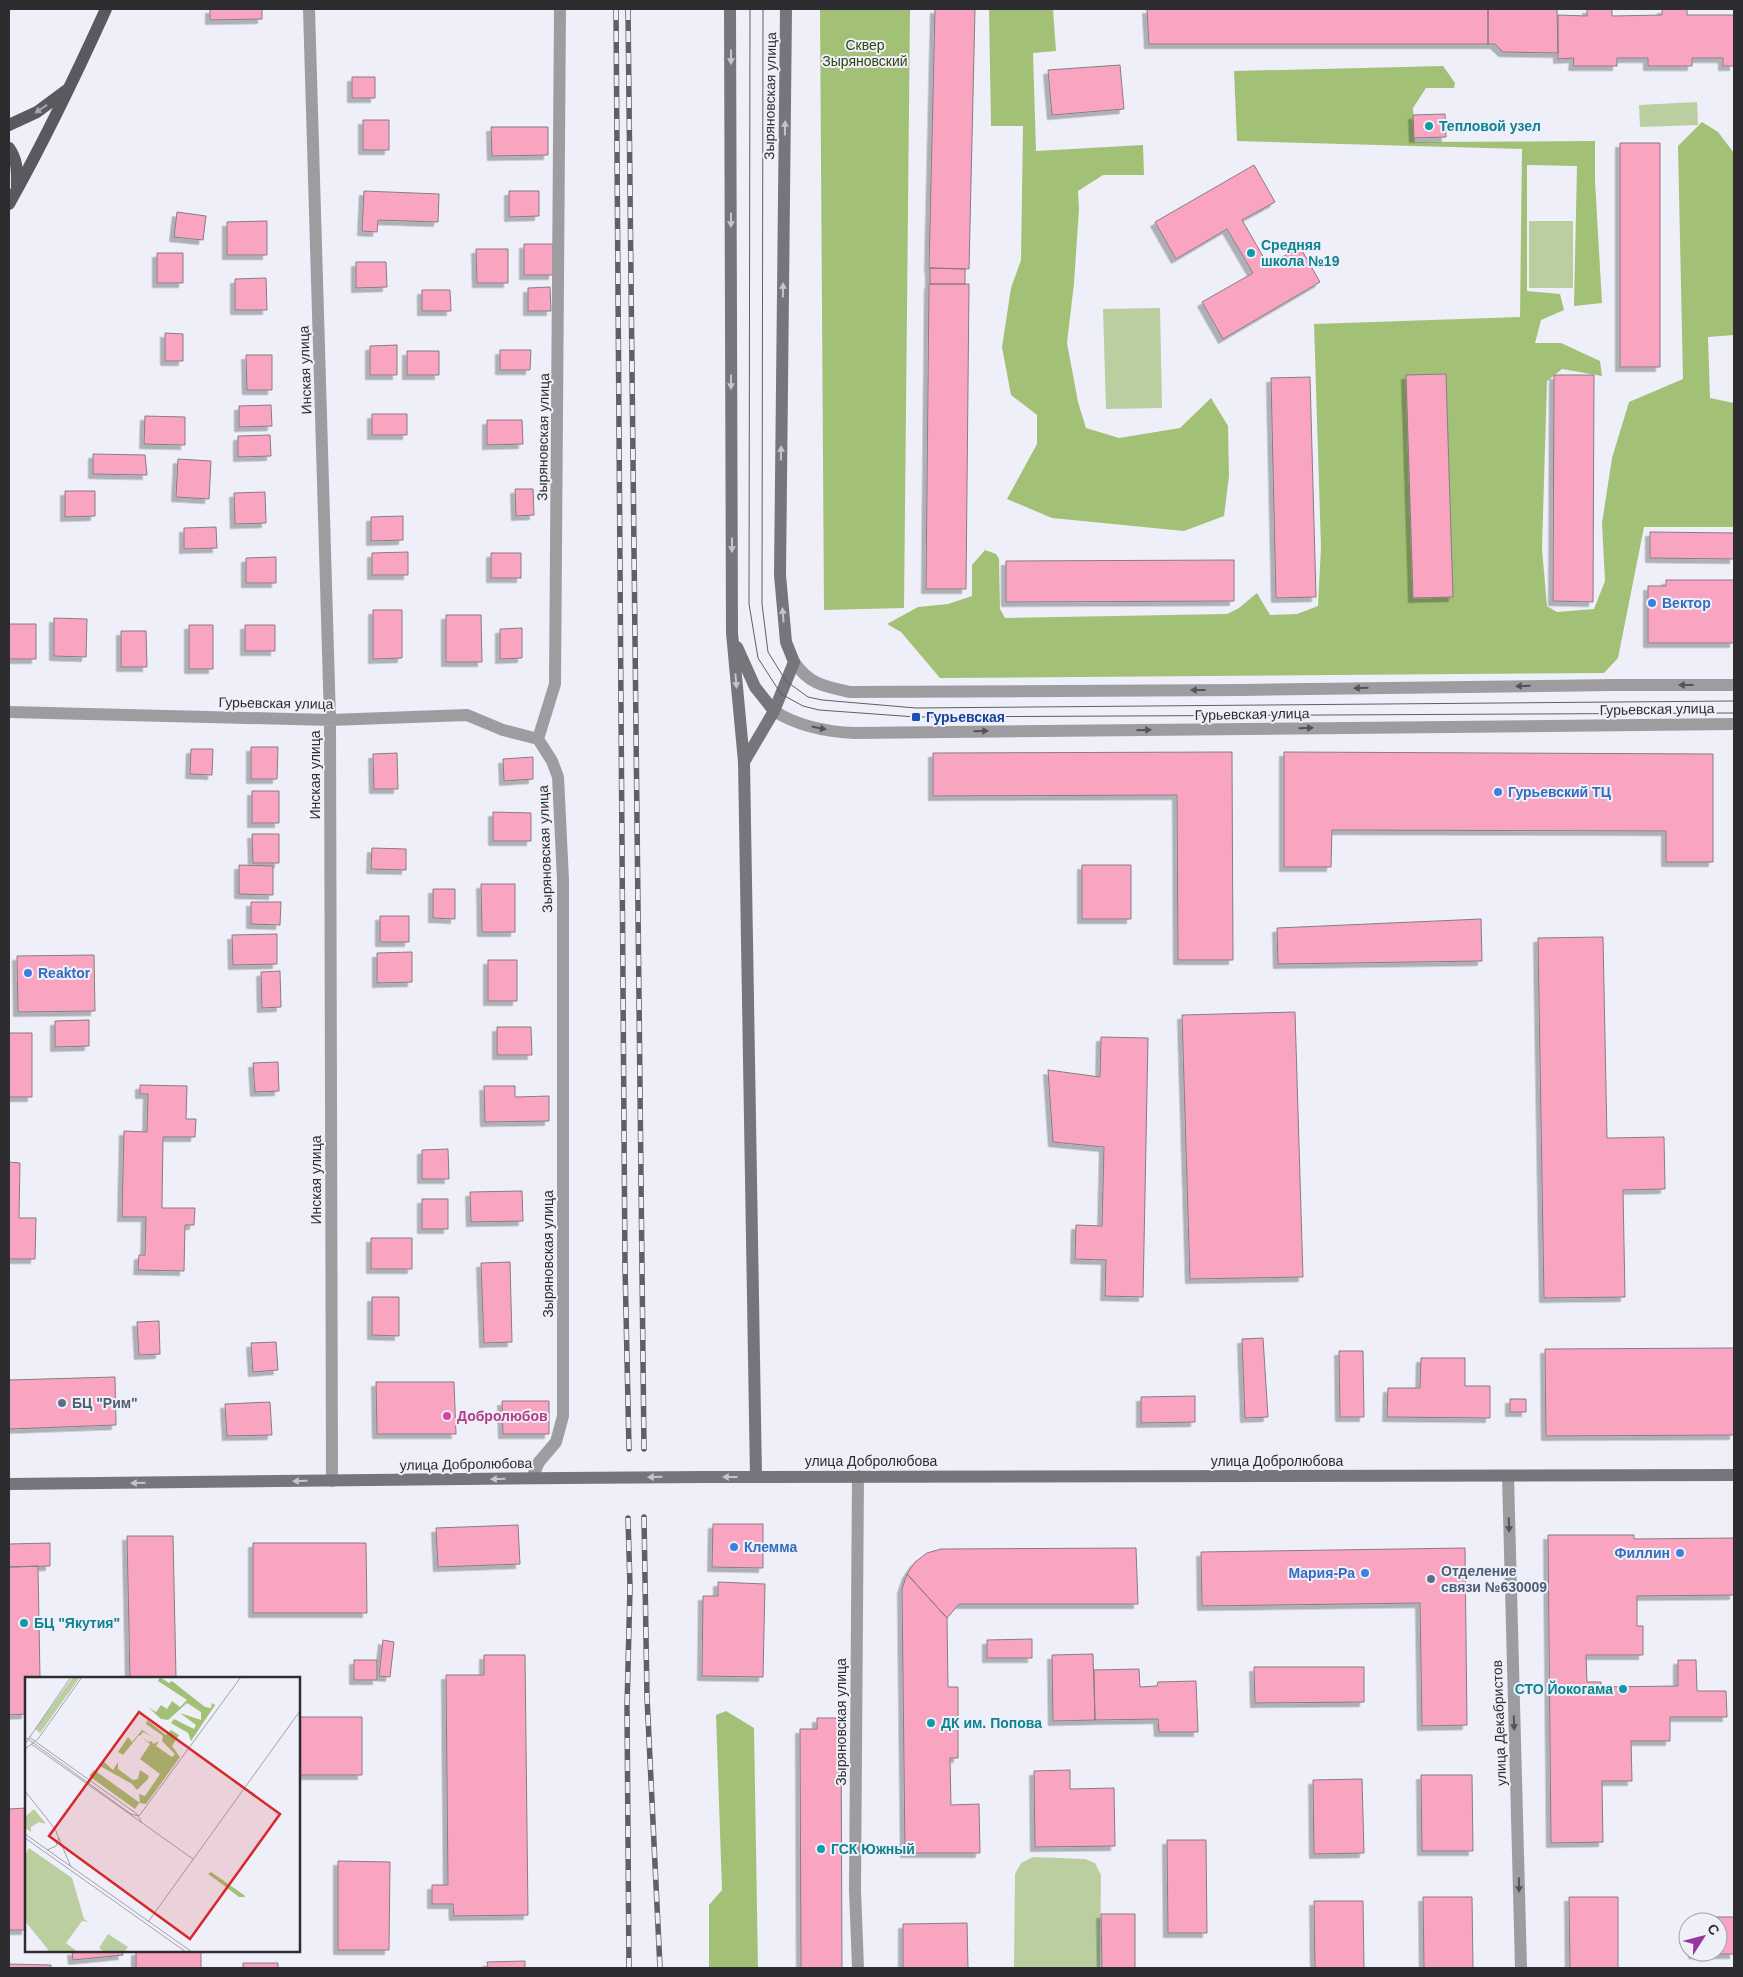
<svg xmlns="http://www.w3.org/2000/svg" width="1743" height="1977" viewBox="0 0 1743 1977" font-family="Arial,sans-serif">
  <defs>
    <filter id="shadow"><feDropShadow dx="-4.5" dy="4.5" stdDeviation="0" flood-color="#0004"/></filter>
  </defs>
  <rect width="100%" height="100%" fill="#efeff9"/>
  <path fill="#bacea0" d="M1697 102 1698 125 1640 127 1639 105Z
    M1529 221H1573V288H1529Z
    M1160 308 1162 408 1106 409 1103 309Z
    M1033 1857 1085 1859 1095 1863 1101 1875 1100 1968H1014L1015 1874 1021 1863Z"/>
  <path fill="#a2c176" d="M820 9H910L904 608 824 610Z
    M989 9H1053L1056 51 1033 53 1036 151 1143 145 1144 175H1103L1078 191 1079 209 1074 283 1067 343 1078 402 1086 428 1119 438 1180 428 1211 398 1228 426 1229 476 1224 516 1184 531 1052 518 1007 499 1037 444V415L1011 395 1002 347 1011 288 1021 260 1023 126H991Z
    M1443 66 1455 83 1454 88H1426L1413 108 1415 142 1595 141V181L1602 303 1574 306 1577 166 1527 165V291L1560 294 1564 310 1541 320 1535 343H1561L1600 361 1602 376 1562 369 1547 381 1542 549 1547 606 1557 612 1594 609 1605 581 1602 523 1612 458 1629 402 1683 379 1678 146 1702 122 1718 132 1734 153V335L1708 337 1710 398 1734 403V527H1644L1618 658 1604 673 940 678 901 632 887 624 918 607 948 604 972 596V565L985 550 996 554 999 559 1000 609 1005 618 1227 614 1239 608 1257 593 1270 615 1297 614 1318 606 1321 547 1314 324 1520 317 1522 149 1237 141 1234 71Z
    M726 1711 754 1728 758 1968H709V1905L722 1890 716 1715Z"/>
  <path fill="#f9a5c2" stroke="#877d80" filter="url(#shadow)" d="M210 9H262V19L210 20Z
    M935 9H975L969 269 929 268Z
    M1147 9H1488V44H1149Z
    M1488 9H1557L1558 53 1503 52 1495 44H1488Z
    M1587 9H1612V16L1662 15V9H1687V15H1734V66H1723V58H1692V66H1648V58H1617V66H1573L1574 58 1558 59V15L1587 16Z
    M1120 65 1124 109 1052 115 1048 70Z
    M352 77H375V98H352Z
    M1445 114 1446 137 1414 138 1413 115Z
    M363 120H389V150H363Z
    M491 127H548V155L492 156Z
    M1620 143H1660V367H1620Z
    M1254 165 1275 202 1242 220 1268 265 1300 247 1320 282 1223 339 1202 302 1253 273 1227 229 1176 259 1155 222Z
    M364 191 439 194 438 222 378 220 377 232 362 231Z
    M509 191H539V216L509 217Z
    M177 212 206 216 203 240 174 237Z
    M267 221V255H227V222Z
    M524 244H553V275H524Z
    M476 249H508V283H477Z
    M157 253H183V283H157Z
    M356 262H386L387 287 356 288Z
    M930 268 965 269V284H930Z
    M266 278 267 310H235V279Z
    M929 284H969L966 589H926Z
    M550 287 551 311H528V288Z
    M422 290H450L451 311H422Z
    M165 333 183 334V361H165Z
    M397 345V375H370V346Z
    M500 350H531L530 370H500Z
    M407 351H439V375H407Z
    M246 355H272V390H247Z
    M1446 374 1453 597 1413 598 1406 375Z
    M1554 375H1594L1593 602 1553 601Z
    M1310 377 1316 597 1276 598 1271 378Z
    M271 405 272 426 239 427V406Z
    M372 414H407V435H372Z
    M145 416 185 417V445L144 444Z
    M487 420H522L523 444 487 445Z
    M270 435 271 456 238 457V436Z
    M93 454 145 455 147 475 93 474Z
    M178 459 211 461 209 499 176 497Z
    M515 489H533L534 515 516 516Z
    M65 491H95V516L65 517Z
    M265 492 266 523 235 524 234 493Z
    M403 516V540L371 541V517Z
    M216 527 217 548 184 549V528Z
    M1650 532 1734 533V559L1650 558Z
    M408 552V575H372V553Z
    M491 553H521V578H491Z
    M276 557V583H246V558Z
    M1234 560V601L1006 602V561Z
    M1666 580H1734V643H1648V586H1666Z
    M373 610H402V658L373 659Z
    M446 615H481L482 662H446Z
    M54 618 87 619 86 657 54 656Z
    M9 624H36V659H9Z
    M189 625H213V669H189Z
    M245 625H275V651H245Z
    M522 628V658L500 659V629Z
    M121 631H146L147 667H121Z
    M251 747H278L277 779H251Z
    M191 749H213L212 775 190 774Z
    M1232 752 1233 960H1178L1177 795 933 796V753Z
    M1284 752 1713 754V862H1666V831L1332 830 1331 867H1284Z
    M397 753 398 789H374L373 754Z
    M533 757V779L504 781 503 759Z
    M252 791H279V823H252Z
    M493 812 531 813V841H493Z
    M252 834H279V863H253Z
    M372 848 406 849V870L371 869Z
    M239 865 273 866V895L239 894Z
    M1082 865H1131V919H1082Z
    M481 884H515V932H482Z
    M433 889H455V919L433 918Z
    M251 902H281L280 925 251 924Z
    M380 916H409V942H380Z
    M1481 919 1482 961 1278 964 1277 928Z
    M277 934V964L233 965 232 935Z
    M1603 937 1607 1138 1664 1137 1665 1189 1623 1190 1625 1297 1544 1298 1538 938Z
    M412 952V982L377 983V953Z
    M94 955 95 1011 18 1012 17 956Z
    M488 960H517V1001H488Z
    M280 971 281 1007 262 1008 261 972Z
    M1295 1012 1303 1277 1190 1279 1182 1015Z
    M89 1020V1046L55 1047V1021Z
    M497 1027H531L532 1055H497Z
    M9 1033H32V1097H9Z
    M1101 1037 1148 1038 1143 1297 1105 1296 1106 1260 1075 1259 1076 1225 1102 1226 1104 1147 1053 1142 1048 1070 1100 1077Z
    M278 1062 279 1091 255 1092 253 1063Z
    M140 1085 187 1086 186 1119H196L195 1137H163L162 1208H195L194 1225H185L184 1271 138 1270 139 1255H145L146 1217H122L124 1131 147 1132 148 1094H140Z
    M484 1086H515V1097L549 1096V1121L485 1122Z
    M448 1149 449 1179H422V1150Z
    M9 1162 20 1163 19 1218H36L35 1259H9Z
    M522 1191 523 1221 471 1222 470 1192Z
    M422 1199H448V1229H422Z
    M371 1238H412V1269H371Z
    M510 1262 512 1342 484 1343 481 1263Z
    M372 1297H399V1336L372 1335Z
    M159 1321 160 1354 139 1355 137 1322Z
    M1263 1338 1268 1417 1245 1418 1242 1339Z
    M276 1342 278 1370 253 1372 251 1343Z
    M1734 1348V1435L1546 1436 1545 1349Z
    M1339 1351H1363L1364 1417H1340Z
    M1421 1358H1465V1386H1490V1418L1387 1417 1388 1388H1420Z
    M115 1377 116 1425 9 1429V1380Z
    M376 1382H454L456 1434H377Z
    M1195 1396V1422L1141 1423V1397Z
    M1510 1399H1526V1412H1510Z
    M502 1401H549V1434H503Z
    M270 1402 272 1435 227 1436 225 1404Z
    M713 1524H763V1568L712 1567Z
    M518 1525 520 1564 438 1567 436 1528Z
    M1548 1535H1634V1539L1734 1538V1595L1637 1596V1626H1643V1655H1586L1587 1682H1601V1687L1678 1686V1660H1696L1697 1691H1726L1727 1717H1670V1741H1631L1632 1781H1602L1603 1842 1551 1843Z
    M127 1536H173L176 1678H130Z
    M50 1543V1566L9 1567V1544Z
    M253 1543H366L367 1613H253Z
    M1136 1548 1138 1604H959L947 1618 907 1574 915 1562 927 1553 941 1549Z
    M1465 1548 1467 1725 1422 1726 1420 1603 1202 1606 1201 1552Z
    M38 1566 40 1678H26V1714L9 1715V1567Z
    M907 1574 947 1618 948 1687H958V1758H950L951 1805 979 1804 980 1853H905L902 1589Z
    M718 1582 765 1584 763 1677 702 1676 703 1596H718Z
    M1032 1639V1658H987V1640Z
    M383 1640 394 1642 390 1677 379 1676Z
    M1093 1654 1095 1720 1053 1721 1052 1655Z
    M484 1655H525L528 1915 454 1916 453 1904H432V1885H448L446 1675H484Z
    M354 1660H377V1680H354Z
    M1254 1667H1364V1702L1255 1703Z
    M1139 1669 1140 1687 1157 1686 1158 1682 1196 1681 1198 1732H1159L1158 1719 1095 1720 1094 1670Z
    M299 1717H362V1775H299Z
    M817 1718H841L842 1968H801L800 1729H817Z
    M1070 1770V1789L1114 1788 1115 1846 1035 1847 1034 1771Z
    M1421 1775H1472L1473 1851H1422Z
    M1362 1779 1364 1853 1314 1854 1313 1780Z
    M26 1808V1930H9V1809Z
    M1167 1840H1206L1207 1933H1168Z
    M338 1861 390 1862 389 1950H338Z
    M1423 1897H1472L1473 1968H1424Z
    M1569 1897H1618V1968H1570Z
    M1314 1901H1363L1364 1968H1315Z
    M1101 1914H1135V1968H1102Z
    M1692 1917H1734V1954H1693V1952H1718V1922H1692Z
    M967 1923 968 1968H903V1924Z
    M72 1951H122L123 1955 73 1960Z
    M136 1951H201V1968H127H136Z
    M525 1961V1968H488L487 1962Z
    M243 1963H278V1968H243Z
    M9 1964 51 1965V1968H9Z"/>
  <g fill="none" stroke-linecap="round" stroke-linejoin="round">
    <path stroke="#9d9da1" stroke-width="12" d="M309 9 330 720 332 1481
      M9 712 330 720 467 715 503 730 538 739
      M1508 1476 1521 1968
      M532 1478 539 1462 556 1442 563 1416V880L558 777 552 761 538 739 555 684 560 9
      M858 1968 855 1890 858 1476"/>
    <path stroke="#9d9da1" stroke-width="12" d="M794 662C810 685 824 686 850 692L1241 690 1613 685H1734
      M774 711C798 726 827 732 855 733L1734 724"/>
    <path stroke="#75757b" stroke-width="12" d="M730 9 732 633 744 762 756 1477
      M737 647 755 687 774 711
      M744 762 774 711 794 662 786 642 780 575 786 9
      M704 1477 1734 1475
      M9 1484 564 1478"/>
    <path stroke="#5a5960" stroke-width="12" d="M9 125 37 112 68 89
      M9 148C18 161 17 172 17 187
      M9 204C45 140 76 75 106 9"/>
    <path stroke="#5f5f65" stroke-width="1" d="M750 9 749 604 758 658 781 694 803 706 819 710 916 717 1734 713
      M763 9 762 604 768 652 786 681 808 697 822 700 916 708 1734 701"/>
    <g stroke="#5f5f65" stroke-width="5.5">
      <path id="rail" d="M616 9 625 1266 629 1449
        M628 9 644 1449
        M644 1517 647 1697 660 1968
        M628 1518 630 1587 627 1707 629 1968"/>
    </g>
    <use href="#rail" stroke="#efeff9" stroke-width="4" stroke-dasharray="11" stroke-linecap="butt"/>
    <path stroke="#75757b" stroke-width="12" d="M564 1478 704 1477"/>
  </g>
  <defs><path id="oneway-solid" d="M-6-.8H1V-3.2L6.5 0L1 3.2V.8H-6Z" transform="scale(1.25)"/></defs>
  <g fill="#c4c4cd">
    <use href="#oneway-solid" transform="translate(731 57) rotate(90)"/>
    <use href="#oneway-solid" transform="translate(785 128) rotate(-89)"/>
    <use href="#oneway-solid" transform="translate(731 220) rotate(90)"/>
    <use href="#oneway-solid" transform="translate(783 290) rotate(-89)"/>
    <use href="#oneway-solid" transform="translate(731 382) rotate(90)"/>
    <use href="#oneway-solid" transform="translate(781 453) rotate(-89)"/>
    <use href="#oneway-solid" transform="translate(732 545) rotate(90)"/>
    <use href="#oneway-solid" transform="translate(783 615) rotate(-95)"/>
    <use href="#oneway-solid" transform="translate(736 681) rotate(85)"/>
    <use href="#oneway-solid" transform="translate(655 1477) rotate(179)"/>
    <use href="#oneway-solid" transform="translate(730 1477) rotate(-180)"/>
    <use href="#oneway-solid" transform="translate(498 1479) rotate(179)"/>
    <use href="#oneway-solid" transform="translate(300 1481) rotate(179)"/>
    <use href="#oneway-solid" transform="translate(138 1483) rotate(179)"/>
  </g>
  <use fill="#a4a4ac" href="#oneway-solid" transform="translate(41 109) rotate(146)"/>
  <g fill="#545458">
    <use href="#oneway-solid" transform="translate(1686 685) rotate(-180)"/>
    <use href="#oneway-solid" transform="translate(1523 686) rotate(179)"/>
    <use href="#oneway-solid" transform="translate(1361 688) rotate(179)"/>
    <use href="#oneway-solid" transform="translate(1198 690) rotate(180)"/>
    <use href="#oneway-solid" transform="translate(819 728) rotate(11)"/>
    <use href="#oneway-solid" transform="translate(1306 728) rotate(-1)"/>
    <use href="#oneway-solid" transform="translate(1144 730) rotate(-1)"/>
    <use href="#oneway-solid" transform="translate(981 731) rotate(-1)"/>
    <use href="#oneway-solid" transform="translate(1509 1525) rotate(88)"/>
    <use href="#oneway-solid" transform="translate(1514 1723) rotate(88)"/>
    <use href="#oneway-solid" transform="translate(1519 1885) rotate(89)"/>
  </g>
  <g fill="#0f9aa8" stroke="#efeff9" stroke-width="2">
    <circle cx="1429" cy="126" r="5"/>
    <circle cx="1251" cy="253" r="5"/>
    <circle cx="24" cy="1623" r="5"/>
    <circle cx="1623" cy="1689" r="5"/>
    <circle cx="931" cy="1723" r="5"/>
    <circle cx="821" cy="1849" r="5"/>
  </g>
  <g fill="#3f7fe0" stroke="#efeff9" stroke-width="2">
    <circle cx="1652" cy="603" r="5"/>
    <circle cx="1498" cy="792" r="5"/>
    <circle cx="28" cy="973" r="5"/>
    <circle cx="734" cy="1547" r="5"/>
    <circle cx="1680" cy="1553" r="5"/>
    <circle cx="1365" cy="1573" r="5"/>
  </g>
  <rect fill="#1a4fb4" stroke="#efeff9" stroke-width="2" x="911" y="712" width="10" height="10" rx="2.5"/>
  <g fill="#5c6f8a" stroke="#efeff9" stroke-width="2">
    <circle cx="62" cy="1403" r="5"/>
    <circle cx="1431" cy="1579" r="5"/>
  </g>
  <circle fill="#d1479c" stroke="#efeff9" stroke-width="2" cx="447" cy="1416" r="5"/>
  <g text-anchor="middle" dominant-baseline="central" stroke-width="4" stroke-linejoin="round" paint-order="stroke">
    <g font-size="14" fill="#31440d" stroke="#efeff9">
      <text x="865" y="45">Cквер<tspan x="865" dy="16">Зыряновский</tspan></text>
    </g>
    <g font-size="14" fill="#2d2d31" stroke="#efeff9">
      <text transform="translate(770 96) rotate(-89)">Зыряновская улица</text>
      <text transform="translate(305 370) rotate(-92)">Инская улица</text>
      <text transform="translate(543 437) rotate(-89)">Зыряновская улица</text>
      <text transform="translate(276 703) rotate(1)">Гурьевская улица</text>
      <text transform="translate(1657 709) rotate(-1)">Гурьевская улица</text>
      <text transform="translate(1252 714) rotate(-1)">Гурьевская улица</text>
      <text transform="translate(315 775) rotate(-90)">Инская улица</text>
      <text transform="translate(545 849) rotate(-92)">Зыряновская улица</text>
      <text transform="translate(316 1180) rotate(-90)">Инская улица</text>
      <text transform="translate(548 1254) rotate(-90)">Зыряновская улица</text>
      <text x="871" y="1461">улица Добролюбова</text>
      <text x="1277" y="1461">улица Добролюбова</text>
      <text transform="translate(466 1464) rotate(-1)">улица Добролюбова</text>
      <text transform="translate(841 1722) rotate(-90)">Зыряновская улица</text>
      <text transform="translate(1499 1723) rotate(-92)">улица Декабристов</text>
    </g>
    <g font-size="14" font-weight="bold" fill="#0d838f" stroke="#efeff9" text-anchor="start">
      <text x="1439" y="126">Тепловой узел</text>
      <text x="1261" y="245">Средняя<tspan x="1261" dy="16">школа №19</tspan></text>
      <text x="34" y="1623">БЦ "Якутия"</text>
      <text x="1613" y="1689" text-anchor="end">СТО Йокогама</text>
      <text x="941" y="1723">ДК им. Попова</text>
      <text x="831" y="1849">ГСК Южный</text>
    </g>
    <g font-size="14" font-weight="bold" fill="#366cbe" stroke="#efeff9" text-anchor="start">
      <text x="1662" y="603">Вектор</text>
      <text x="1508" y="792">Гурьевский ТЦ</text>
      <text x="38" y="973">Reaktor</text>
      <text x="744" y="1547">Клемма</text>
      <text x="1670" y="1553" text-anchor="end">Филлин</text>
      <text x="1355" y="1573" text-anchor="end">Мария-Ра</text>
    </g>
    <g font-size="14" font-weight="bold" fill="#164399" stroke="#efeff9" text-anchor="start">
      <text x="926" y="717">Гурьевская</text>
    </g>
    <g font-size="14" font-weight="bold" fill="#4e5e75" stroke="#efeff9" text-anchor="start">
      <text x="72" y="1403">БЦ "Рим"</text>
      <text x="1441" y="1571">Отделение<tspan x="1441" dy="16">связи №630009</tspan></text>
    </g>
    <g font-size="14" font-weight="bold" fill="#b23c85" stroke="#efeff9" text-anchor="start">
      <text x="457" y="1416">Добролюбов</text>
    </g>
  </g>
  <g transform="translate(25 1677)">
    <rect width="275" height="275" fill="#efeff9"/>
    <path d="M48 0H55L15 56 10 52ZM9 132 21 147 14 145 6 150V155L0 151V140ZM4 171 47 201 59 242 63 245 57 244 41 266 53 275H25L0 244V178ZM83 257 103 270 99 275H80L74 271Z" fill="#bacea0"/>
    <path d="M135 0 144 6 147 4 180 30 186 31 187 26 190 28 166 64 163 56 146 46 149 42 169 52 171 48 155 36 176 43V35L162 26 143 43 136 42 123 30 131 35 136 28 142 32 147 24 155 30 162 23 133 4ZM122 43 141 58 146 53 154 58 147 69 155 80 121 127 114 126 110 132 64 99 69 93 115 126 114 117 120 119 135 97 115 82 125 67 114 58 98 78 93 75 103 60 107 65 117 53 129 61 118 55 115 59 124 65 127 64 128 67 134 64 131 69 147 80 150 77 137 64 138 59 121 47ZM78 84 88 93 93 85V92L108 103 113 102 115 93 124 99 123 102 112 113 107 107 75 89ZM186 195 219 218 220 220H214L197 207 183 197Z" fill="#a2c176"/>
    <path fill="none" stroke="#a1a1a9" stroke-width="1" d="M0 60 106 137 114 139 216 0M4 60 112 137 117 146M0 67 46 0M6 67 168 182M0 72 13 62 57 0M0 114 30 152 46 190M0 157 167 275M0 161 161 275M22 173 31 169 34 161M123 245 275 34"/>
    <path fill="#d62828" fill-opacity="0.15" stroke="#d62828" stroke-width="2.5" d="M114 35 255 137 165 262 24 159Z"/>
    <rect width="275" height="275" fill="none" stroke="#2d2d31" stroke-width="2.5"/>
  </g>
  <rect width="1743" height="1977" fill="none" stroke="#2d2d31" stroke-width="20"/>
  <g transform="translate(1703 1937) rotate(54)"><circle r="24" fill="#efeff9" stroke="#a1a1a9"/>
  <path d="M0-4L9 19L0 12L-9 19Z" fill="#9637a0"/>
  <text y="-8" font-size="14" font-weight="bold" text-anchor="middle" fill="#2d2d31">С</text>
  </g>
</svg>
